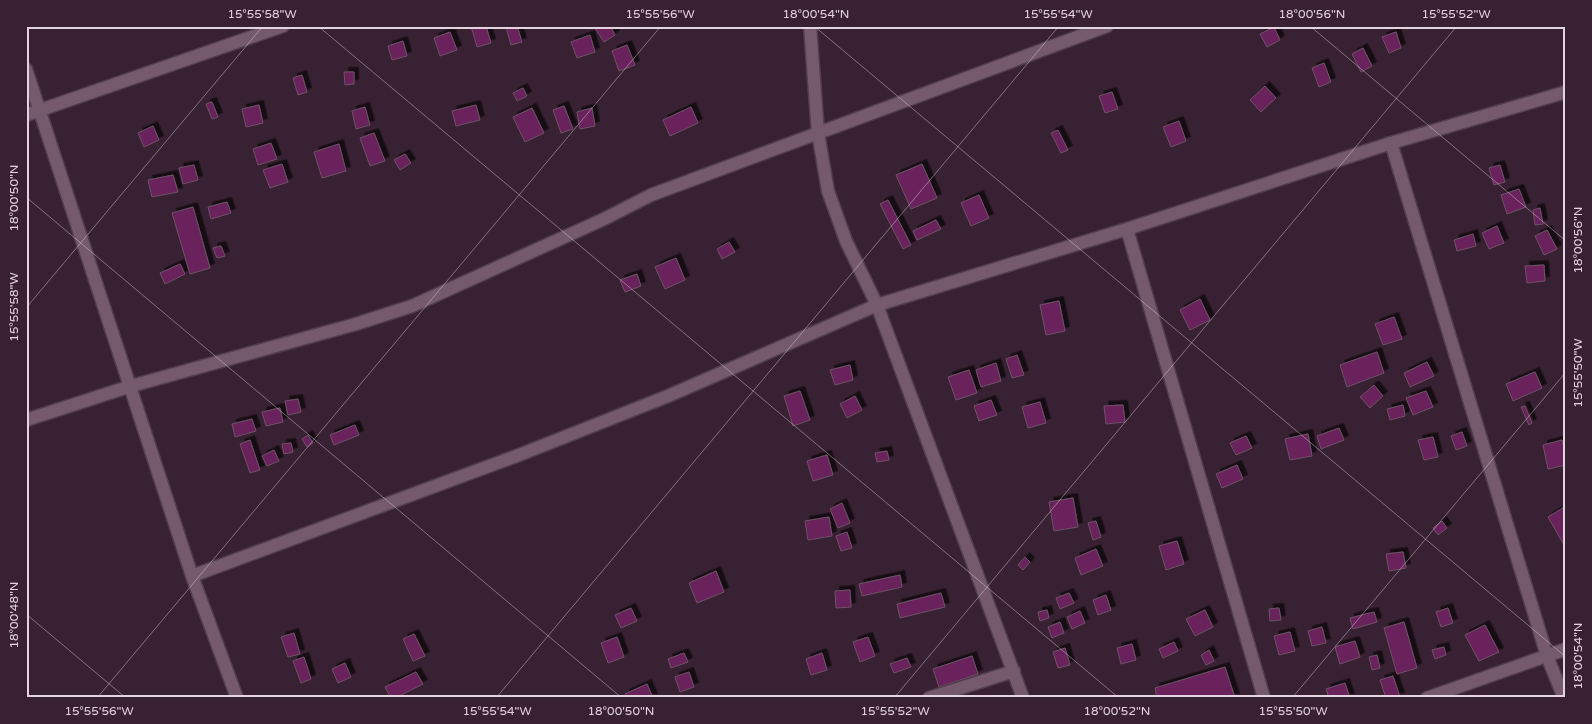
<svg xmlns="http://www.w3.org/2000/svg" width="1592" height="724" viewBox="0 0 1592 724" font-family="'Varela Round',sans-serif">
  <defs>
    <filter id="shadow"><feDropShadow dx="4.5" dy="-4.5" stdDeviation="0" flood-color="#0009"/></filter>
  </defs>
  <rect width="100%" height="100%" fill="#382132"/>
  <path fill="#6a205b" stroke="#6e5366" filter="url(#shadow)" d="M471 26H486L491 43 477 47Z
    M508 26H517L522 42 511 45 506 27Z
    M599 26H610L615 35 604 42 595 28Z
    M1274 27 1280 40 1267 47 1260 34Z
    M450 32 457 50 440 56 434 38Z
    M1396 32 1401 48 1389 53 1382 37Z
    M590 35 595 52 577 58 571 42Z
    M403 41 407 56 392 60 388 46Z
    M627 45 635 65 619 71 612 51Z
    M1363 48 1372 66 1361 72 1352 54Z
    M1324 63 1331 82 1319 87 1312 68Z
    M344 72H354V84L345 85Z
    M302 75 307 92 298 95 293 78Z
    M1265 86 1276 98 1261 112 1250 100Z
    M523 88 527 96 517 101 513 93Z
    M1112 92 1118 109 1105 113 1099 96Z
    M212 102 218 117 212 119 206 104Z
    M259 105 263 123 246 127 242 109Z
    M476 105 480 120 456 126 452 111Z
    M564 106 573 129 561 133 553 110Z
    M365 107 370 125 356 129 352 111Z
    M691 107 698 123 670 136 663 120Z
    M532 108 544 133 525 142 513 117Z
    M592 108 595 126 580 129 577 112Z
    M1179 121 1186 141 1171 147 1163 127Z
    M153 126 159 140 144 147 138 133Z
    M1058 130 1068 150 1061 153 1051 133Z
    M374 133 385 161 370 166 360 138Z
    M271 143 277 159 258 165 253 149Z
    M339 144 346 171 322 178 314 152Z
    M405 154 411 163 400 170 394 160Z
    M282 164 288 182 270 188 263 170Z
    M922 164 937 198 911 209 896 175Z
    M194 165 198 180 183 184 179 168Z
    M1500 165 1505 182 1494 185 1489 168Z
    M173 175 178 192 152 197 148 180Z
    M1519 189 1526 207 1507 214 1501 195Z
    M979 195 989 218 971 226 961 203Z
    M888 200 911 245 903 249 880 204Z
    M227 202 231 213 211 219 208 207Z
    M193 207 210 268 190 274 172 213Z
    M1540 208 1543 224 1535 225 1533 210Z
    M936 220 941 229 917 240 913 231Z
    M1497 226 1504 243 1489 249 1482 233Z
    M1547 230 1557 249 1544 255 1535 236Z
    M1473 234 1476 246 1457 251 1454 240Z
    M729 242 735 252 722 259 717 249Z
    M221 246 225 256 217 258 213 248Z
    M676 258 685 280 665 289 655 267Z
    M180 264 185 274 165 284 160 273Z
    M1544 265 1545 281 1527 283 1525 266Z
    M637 274 641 286 625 292 620 280Z
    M1200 299 1210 320 1190 330 1180 310Z
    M1059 301 1065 331 1046 335 1040 305Z
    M1394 317 1402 339 1383 345 1375 324Z
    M1377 352 1384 373 1347 387 1340 365Z
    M1017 355 1024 375 1012 378 1006 359Z
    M1427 362 1434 376 1410 387 1404 373Z
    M996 363 1001 381 981 387 976 370Z
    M850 365 853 380 835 385 830 370Z
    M969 370 977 393 956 400 948 377Z
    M1535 372 1542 388 1513 401 1506 384Z
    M1374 385 1383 396 1370 408 1360 397Z
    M800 391 810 420 793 426 784 396Z
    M1426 391 1433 407 1413 415 1406 398Z
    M855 396 862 410 847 418 840 404Z
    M298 399 301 412 288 415 285 401Z
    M991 400 997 415 979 421 974 406Z
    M1040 402 1046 423 1028 428 1022 407Z
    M1123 405 1125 422 1106 424 1104 406Z
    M1403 405 1405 416 1390 420 1387 409Z
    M1525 406 1532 423 1529 425 1521 407Z
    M280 408 283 422 266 426 262 412Z
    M252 419 256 431 235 437 232 424Z
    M355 425 359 435 334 445 330 435Z
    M1339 428 1344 440 1321 449 1317 436Z
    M1462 432 1467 446 1456 450 1451 436Z
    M1308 434 1312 456 1290 460 1285 439Z
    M308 435 313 443 307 447 302 439Z
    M1246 436 1252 448 1236 455 1230 443Z
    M1433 437 1438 457 1424 460 1418 440Z
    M250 440 260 470 250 473 240 444Z
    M1562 440 1566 456V465L1548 469 1543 445Z
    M291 443 293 452 284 454 282 444Z
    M274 450 279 461 267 466 262 456Z
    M887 451 889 460 877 462 875 453Z
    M827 455 833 475 813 481 807 461Z
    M1237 465 1243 479 1222 488 1216 474Z
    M1073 498 1078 527 1054 531 1049 502Z
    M842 503 850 523 838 528 830 509Z
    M1566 506V544L1564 545 1548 517Z
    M829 517 832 536 808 540 805 521Z
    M1096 521 1101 537 1093 540 1088 523Z
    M1442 521 1447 528 1438 535 1433 528Z
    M847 532 852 548 841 551 836 536Z
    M1177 541 1184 564 1166 570 1159 546Z
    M1096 549 1103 566 1081 575 1075 558Z
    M1403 552 1406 568 1389 571 1386 554Z
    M1025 557 1030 562 1023 570 1018 565Z
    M716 571 724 592 697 603 689 583Z
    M900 575 902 587 862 596 859 584Z
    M850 590 851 607 836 608 835 591Z
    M941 593 945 607 900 618 897 604Z
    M1069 593 1074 603 1060 609 1056 598Z
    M1106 595 1111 610 1098 615 1093 600Z
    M631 608 637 621 621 628 615 615Z
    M1279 608 1281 620 1270 621 1269 609Z
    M1448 608 1453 623 1441 627 1436 612Z
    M1047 610 1049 618 1040 621 1038 612Z
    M1205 610 1213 627 1195 636 1186 619Z
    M1080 611 1085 623 1072 629 1067 617Z
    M1374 612 1377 622 1353 629 1350 618Z
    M1060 622 1064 633 1052 638 1048 627Z
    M1404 622 1417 668 1397 674 1384 628Z
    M1485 625 1499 652 1479 661 1465 635Z
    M1322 627 1326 643 1312 646 1308 631Z
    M1290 632 1295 651 1279 655 1274 636Z
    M294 633 300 654 288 657 281 637Z
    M414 634 425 656 413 661 403 639Z
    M617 637 624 657 608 663 601 643Z
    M868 637 875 656 860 662 853 642Z
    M1355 641 1360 657 1340 664 1335 647Z
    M1174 642 1178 651 1163 658 1159 649Z
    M1132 644 1136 660 1121 664 1117 648Z
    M1444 647 1446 655 1435 659 1432 650Z
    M1065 648 1070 665 1058 668 1053 652Z
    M1209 650 1214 661 1206 665 1201 655Z
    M684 653 688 662 671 668 668 659Z
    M822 653 827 670 811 675 806 659Z
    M1377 655 1380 668 1372 670 1369 657Z
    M972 656 978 674 939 687 933 669Z
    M304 657 311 679 301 683 293 661Z
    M907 658 911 667 894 673 890 664Z
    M345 663 351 677 338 683 332 669Z
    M1225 667 1235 698H1157L1155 688Z
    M416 672 423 684 395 698H391L385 687Z
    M689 672 694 687 680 692 675 677Z
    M1393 676 1400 697 1386 698 1380 680Z
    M1345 683 1350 698H1329L1326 689Z
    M647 684 653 698H627L625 694Z"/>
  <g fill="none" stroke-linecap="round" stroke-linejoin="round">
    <g stroke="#513e4c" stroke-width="15">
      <path id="minor" d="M810 26 818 133 828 191 846 241 877 305 1023 698
        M26 69 192 576 237 698
        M26 115 283 26
        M1391 143 1547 656 1564 698
        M1127 229 1264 698
        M26 420 131 386 356 324 412 306 604 219 651 195 1107 26
        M192 576 519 455 668 396 877 305 1127 229 1391 143 1566 92
        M929 698 1014 671
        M1427 698 1566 649"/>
    </g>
    <use href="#minor" stroke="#755a6d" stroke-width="12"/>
  </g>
  <path fill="none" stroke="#e3d4df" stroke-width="1" stroke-opacity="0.45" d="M318 26 1119 698M814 26 1566 657M1310 26 1566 241M26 197 622 698M26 308 263 26M26 614 126 698M97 698 661 26M496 698 1059 26M894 698 1457 26M1292 698 1566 372"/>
  <rect width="1592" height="724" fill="none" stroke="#382132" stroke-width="55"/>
  <rect x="28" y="28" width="1536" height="668" fill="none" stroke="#e3d4df" stroke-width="2"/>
  <g font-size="12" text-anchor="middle" fill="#e3d4df">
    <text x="262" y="18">15°55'58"W</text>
    <text x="660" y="18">15°55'56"W</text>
    <text x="816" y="18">18°00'54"N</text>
    <text x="1058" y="18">15°55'54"W</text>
    <text x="1312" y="18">18°00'56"N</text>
    <text x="1456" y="18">15°55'52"W</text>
    <text transform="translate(14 198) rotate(-90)" y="4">18°00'50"N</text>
    <text transform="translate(1578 240) rotate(-90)" y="4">18°00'56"N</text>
    <text transform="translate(14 307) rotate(-90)" y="4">15°55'58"W</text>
    <text transform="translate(1578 373) rotate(-90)" y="4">15°55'50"W</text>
    <text transform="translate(14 615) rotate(-90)" y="4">18°00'48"N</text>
    <text transform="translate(1578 656) rotate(-90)" y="4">18°00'54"N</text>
    <text x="99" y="715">15°55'56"W</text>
    <text x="497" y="715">15°55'54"W</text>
    <text x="621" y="715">18°00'50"N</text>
    <text x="895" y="715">15°55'52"W</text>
    <text x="1117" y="715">18°00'52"N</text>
    <text x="1293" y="715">15°55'50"W</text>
  </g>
</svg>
